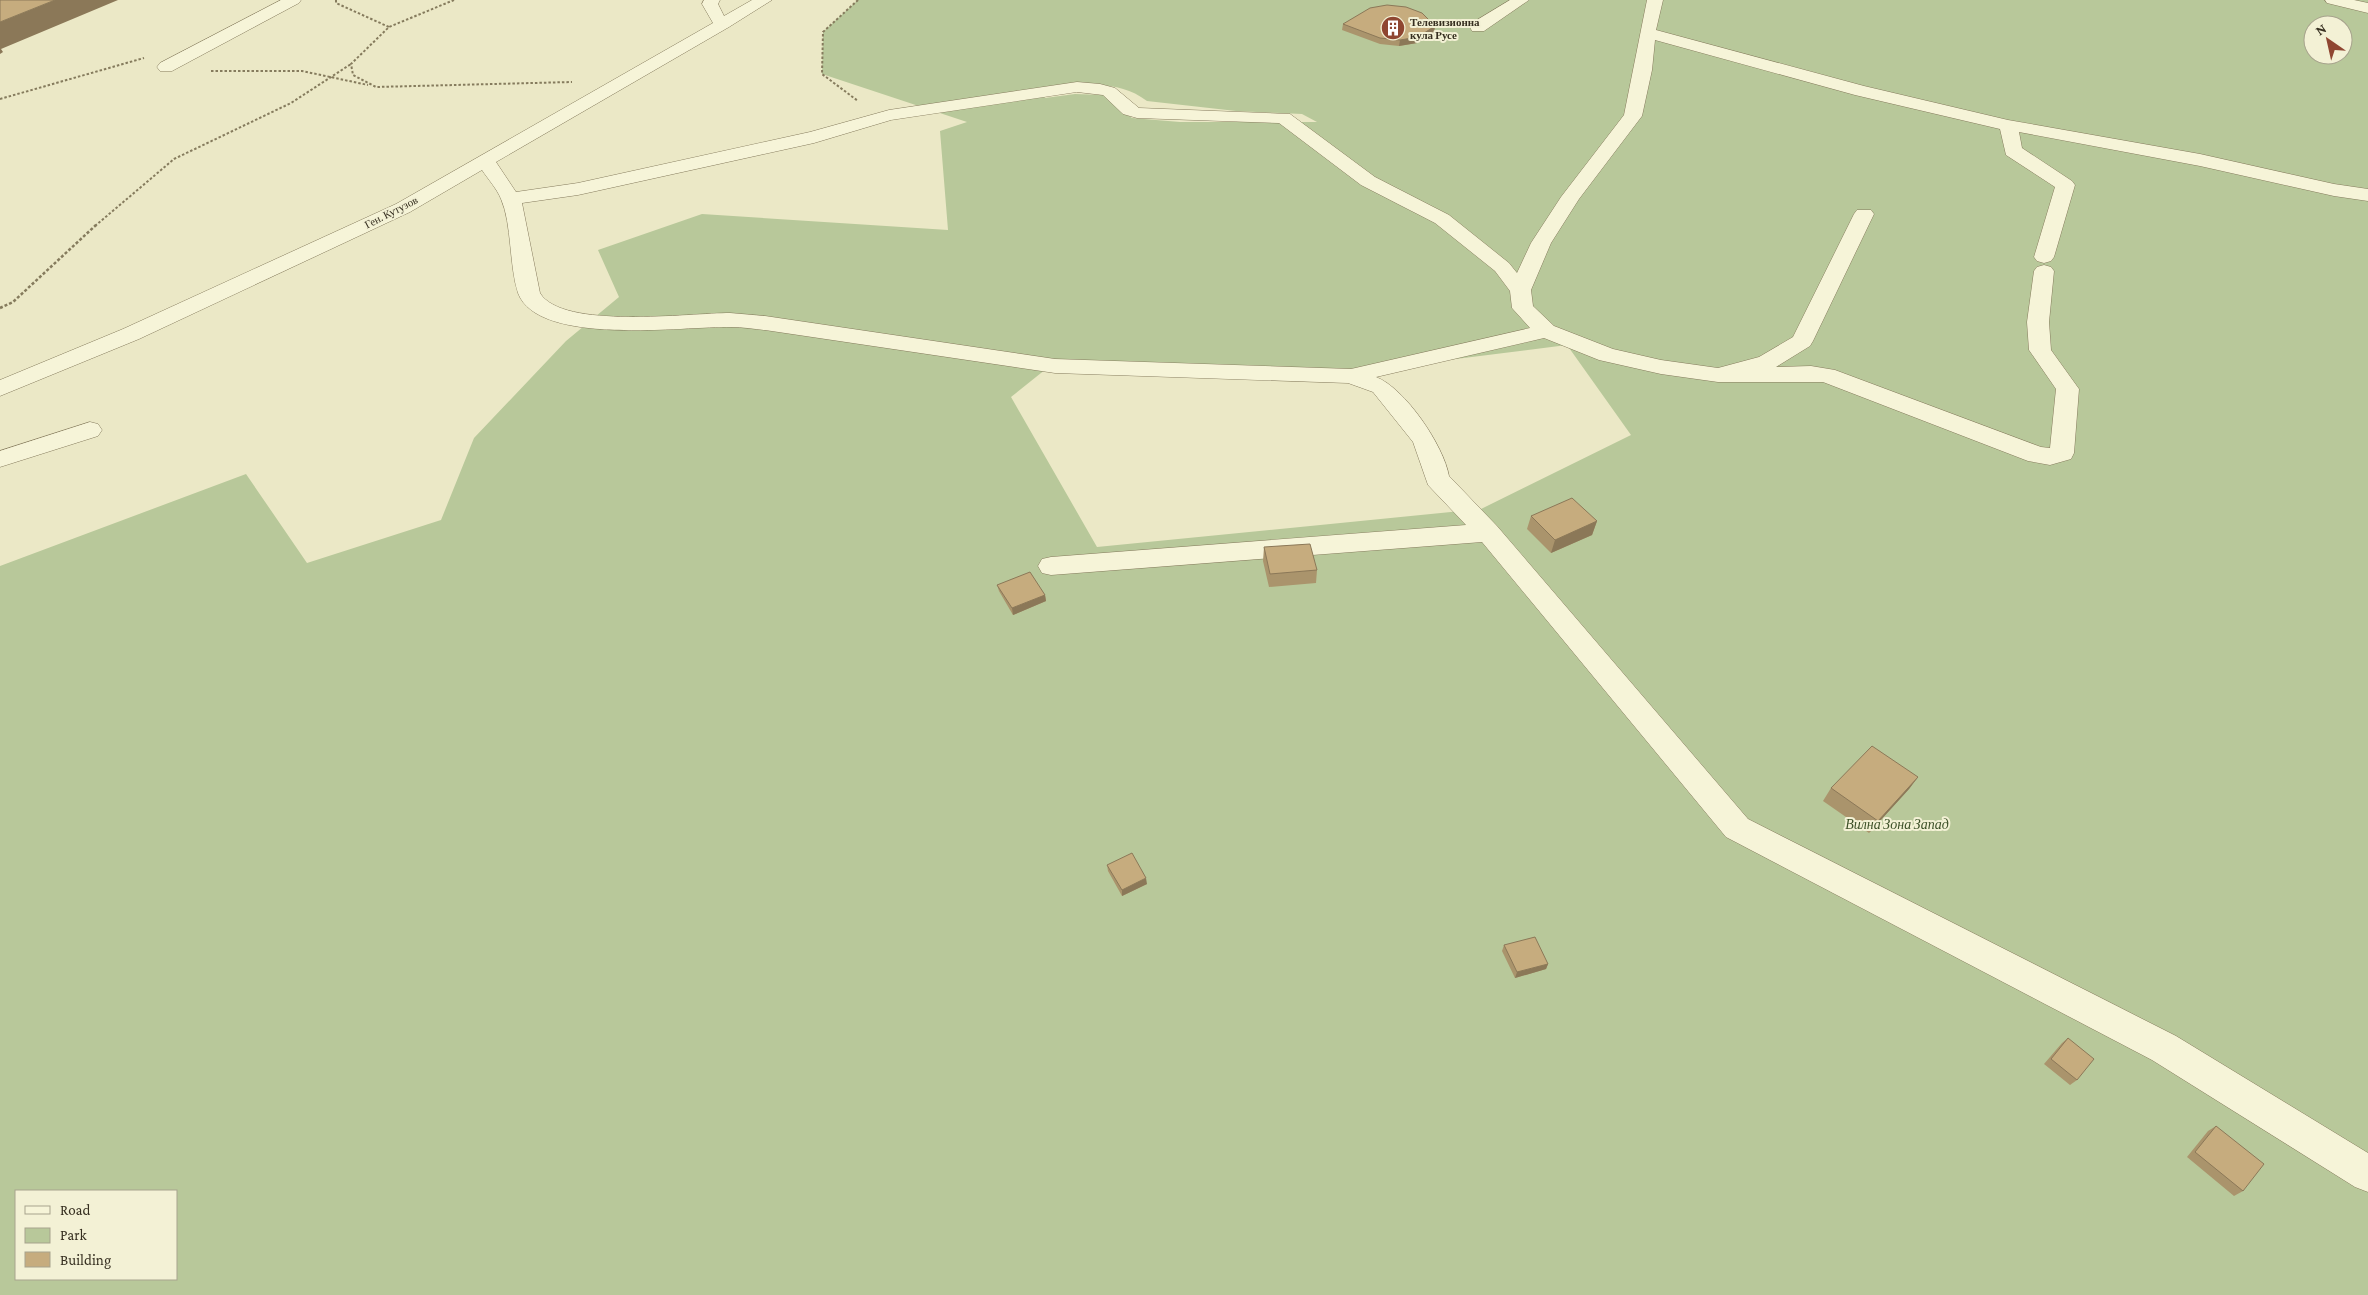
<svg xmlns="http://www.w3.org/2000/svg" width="2368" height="1295" viewBox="0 0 2368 1295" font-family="'Crimson Pro',serif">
  <rect width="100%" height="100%" fill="#ebe8c6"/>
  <path fill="#b8c89a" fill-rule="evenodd" d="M858 0H2368V1295H0V566L246 474 307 563 441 520 474 438 566 341 619 297 598 250 702 214 948 230 940 131 967 122 822 74 823 32ZM2313 25H2343V55H2313ZM1097 85C1116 86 1131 89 1147 101L1236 111 1302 114 1317 122H1180L1132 118 1103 95 1075 94 1045 98 1042 93ZM1567 345 1631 435 1481 509 1097 547 1011 397 1046 369 1311 377ZM16 1191H176V1279H16Z"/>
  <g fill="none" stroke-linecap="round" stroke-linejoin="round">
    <g stroke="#857b5d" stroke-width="1">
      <path id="minor" d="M281 0H301L299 3 172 71H160L157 67 160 63Z
        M704 0H720L718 4 724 16 752 0H772L729 27 496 162 516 192 578 183 810 132 889 110 1077 82 1100 84 1115 88 1139 108 1290 114 1375 177 1449 215 1509 263 1517 273 1531 243 1561 197 1624 115 1647 0H1663L1656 30 1864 86 2008 120 2200 154 2334 184 2368 189V201L2334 196 2200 166 2019 132 2022 148 2072 181 2075 185 2054 257 2051 261 2044 263 2037 261 2034 257 2055 187 2006 155 2000 129 1855 95 1655 40 1652 70 1642 116 1579 199 1551 243 1531 290 1533 306 1554 326 1613 349 1661 360 1718 368 1759 357 1793 337 1854 214 1857 210H1871L1874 214 1813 341 1810 346 1776 367 1811 366 1835 370 2041 447 2050 448 2056 389 2029 350 2027 322 2034 271 2037 267 2044 265 2051 267 2054 271 2049 322 2051 350 2079 389 2074 453 2071 459 2050 465 2028 461 1823 382H1718L1661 374 1599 360 1544 338 1376 377C1405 388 1444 446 1449 476L1497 526 1748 819 2176 1036 2368 1153V1192L2355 1187 2152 1060 1726 837 1482 542 1051 575 1042 573 1038 566 1042 559 1051 557 1466 525 1428 485 1413 442 1373 392 1348 383 1055 373 765 330C754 329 742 327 731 327 685 326 538 347 518 293 509 266 512 224 501 199 497 189 488 179 482 170L410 212 139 339 0 396V380L123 329 396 204 713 23 702 4ZM1077 92 1103 95 1123 114 1137 118 1279 123 1361 185 1435 223 1495 271 1510 291 1512 308 1530 328 1351 369 1055 359 765 316C754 315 742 314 730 313 690 313 562 330 540 293L522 203 578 195 814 143 891 120Z
        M1510 0H1529L1484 31H1472L1470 27 1472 23Z
        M2325 0H2354L2368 3V13L2327 3Z
        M90 422 98 424 102 430 98 436 0 467V451Z"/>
    </g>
    <path stroke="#857b5d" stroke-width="2" stroke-dasharray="2.5 2" stroke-linecap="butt" d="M336 0V3L389 27
      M454 0 389 27 351 64 353 75 376 87 572 82
      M858 0 823 32 822 74 858 101
      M211 71H302L368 85
      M0 99 144 58
      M95 226 174 159 291 103 351 64"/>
    <path stroke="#857b5d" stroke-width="2.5" stroke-dasharray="3 2" stroke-linecap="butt" d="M0 308 13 302 96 225"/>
    <use href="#minor" fill="#f6f4d8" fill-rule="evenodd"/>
  </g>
  <path fill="#aa946c" d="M1343 24 1435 26 1434 32 1417 43 1399 46 1380 44 1342 30Z
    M1531 516 1597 521 1592 535 1551 553 1527 529Z
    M1264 547 1317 570 1316 583 1269 587 1263 561Z
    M997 585 1045 595 1046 601 1013 615 999 591Z
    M1918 777 1909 789 1869 833 1823 801 1831 788Z
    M1107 865 1147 884 1122 896 1108 871Z
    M1504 945 1548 964 1546 969 1515 978 1502 951Z
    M2068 1038 2077 1080 2070 1085 2044 1064 2062 1043Z
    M2216 1126 2243 1191 2234 1196 2187 1157 2208 1131Z"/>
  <path fill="#8b7858" d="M55 0H118L1 49 3 52 0 54V22Z
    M1435 26 1434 32 1417 43 1399 46 1400 40Z
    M1597 521 1592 535 1551 553 1555 540Z
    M1045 595 1046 601 1013 615 1012 608Z
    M1918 777 1909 789 1869 833 1878 821Z
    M1146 878 1147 884 1122 896V890Z
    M1548 964 1546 969 1515 978 1517 972Z"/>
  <path fill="#c6ac7e" stroke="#8b7858" d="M0 0H55L0 22Z
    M1387 5 1406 7 1422 13 1435 26 1418 37 1400 40 1380 38 1343 24 1370 8Z
    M1572 498 1597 521 1555 540 1531 516Z
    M1310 544 1317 570 1270 574 1264 547Z
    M1030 572 1045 595 1012 608 997 585Z
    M1872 746 1918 777 1878 821 1831 788Z
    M1132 853 1146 878 1122 890 1107 865Z
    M1535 937 1548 964 1517 972 1504 945Z
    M2068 1038 2094 1059 2077 1080 2051 1059Z
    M2216 1126 2264 1164 2243 1191 2195 1152Z"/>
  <defs>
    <g id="building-disc" transform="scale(1.25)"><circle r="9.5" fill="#8f4631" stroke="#f3f1d5"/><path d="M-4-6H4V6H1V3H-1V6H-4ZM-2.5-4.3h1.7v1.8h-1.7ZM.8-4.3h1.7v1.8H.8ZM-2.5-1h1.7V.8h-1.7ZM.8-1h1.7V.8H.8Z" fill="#fff"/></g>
  </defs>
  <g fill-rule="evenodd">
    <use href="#building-disc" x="1393" y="28"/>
  </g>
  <g text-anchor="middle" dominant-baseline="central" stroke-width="4" stroke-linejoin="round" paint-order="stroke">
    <g font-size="11" font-weight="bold" fill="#362f20" stroke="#f3f1d5" text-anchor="start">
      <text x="1410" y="22">Телевизионна<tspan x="1410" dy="13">кула Русе</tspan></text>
    </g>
    <g font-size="11" fill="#362f20" stroke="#f3f1d5">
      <text transform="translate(391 212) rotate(-27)">Ген. Кутузов</text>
    </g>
    <g font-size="14" font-style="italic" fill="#3d5128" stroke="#f3f1d5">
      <text x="1897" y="824">Вилна Зона Запад</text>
    </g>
  </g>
  <rect x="15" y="1190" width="162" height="90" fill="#f3f1d5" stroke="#a7a38d"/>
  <rect x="25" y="1206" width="25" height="8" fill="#f6f4d8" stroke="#a7a38d"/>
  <text x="60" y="1215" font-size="15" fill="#362f20">Road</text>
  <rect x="25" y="1228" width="25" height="15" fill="#b8c89a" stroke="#a7a38d"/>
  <text x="60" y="1240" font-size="15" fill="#362f20">Park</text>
  <rect x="25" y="1252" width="25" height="15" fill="#c6ac7e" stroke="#a7a38d"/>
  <text x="60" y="1265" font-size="15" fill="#362f20">Building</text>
  <g transform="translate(2328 40) rotate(326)"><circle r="24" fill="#f3f1d5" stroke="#a7a38d"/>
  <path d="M0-4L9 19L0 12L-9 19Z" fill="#8f4631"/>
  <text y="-8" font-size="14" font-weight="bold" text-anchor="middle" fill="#362f20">N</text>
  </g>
</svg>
